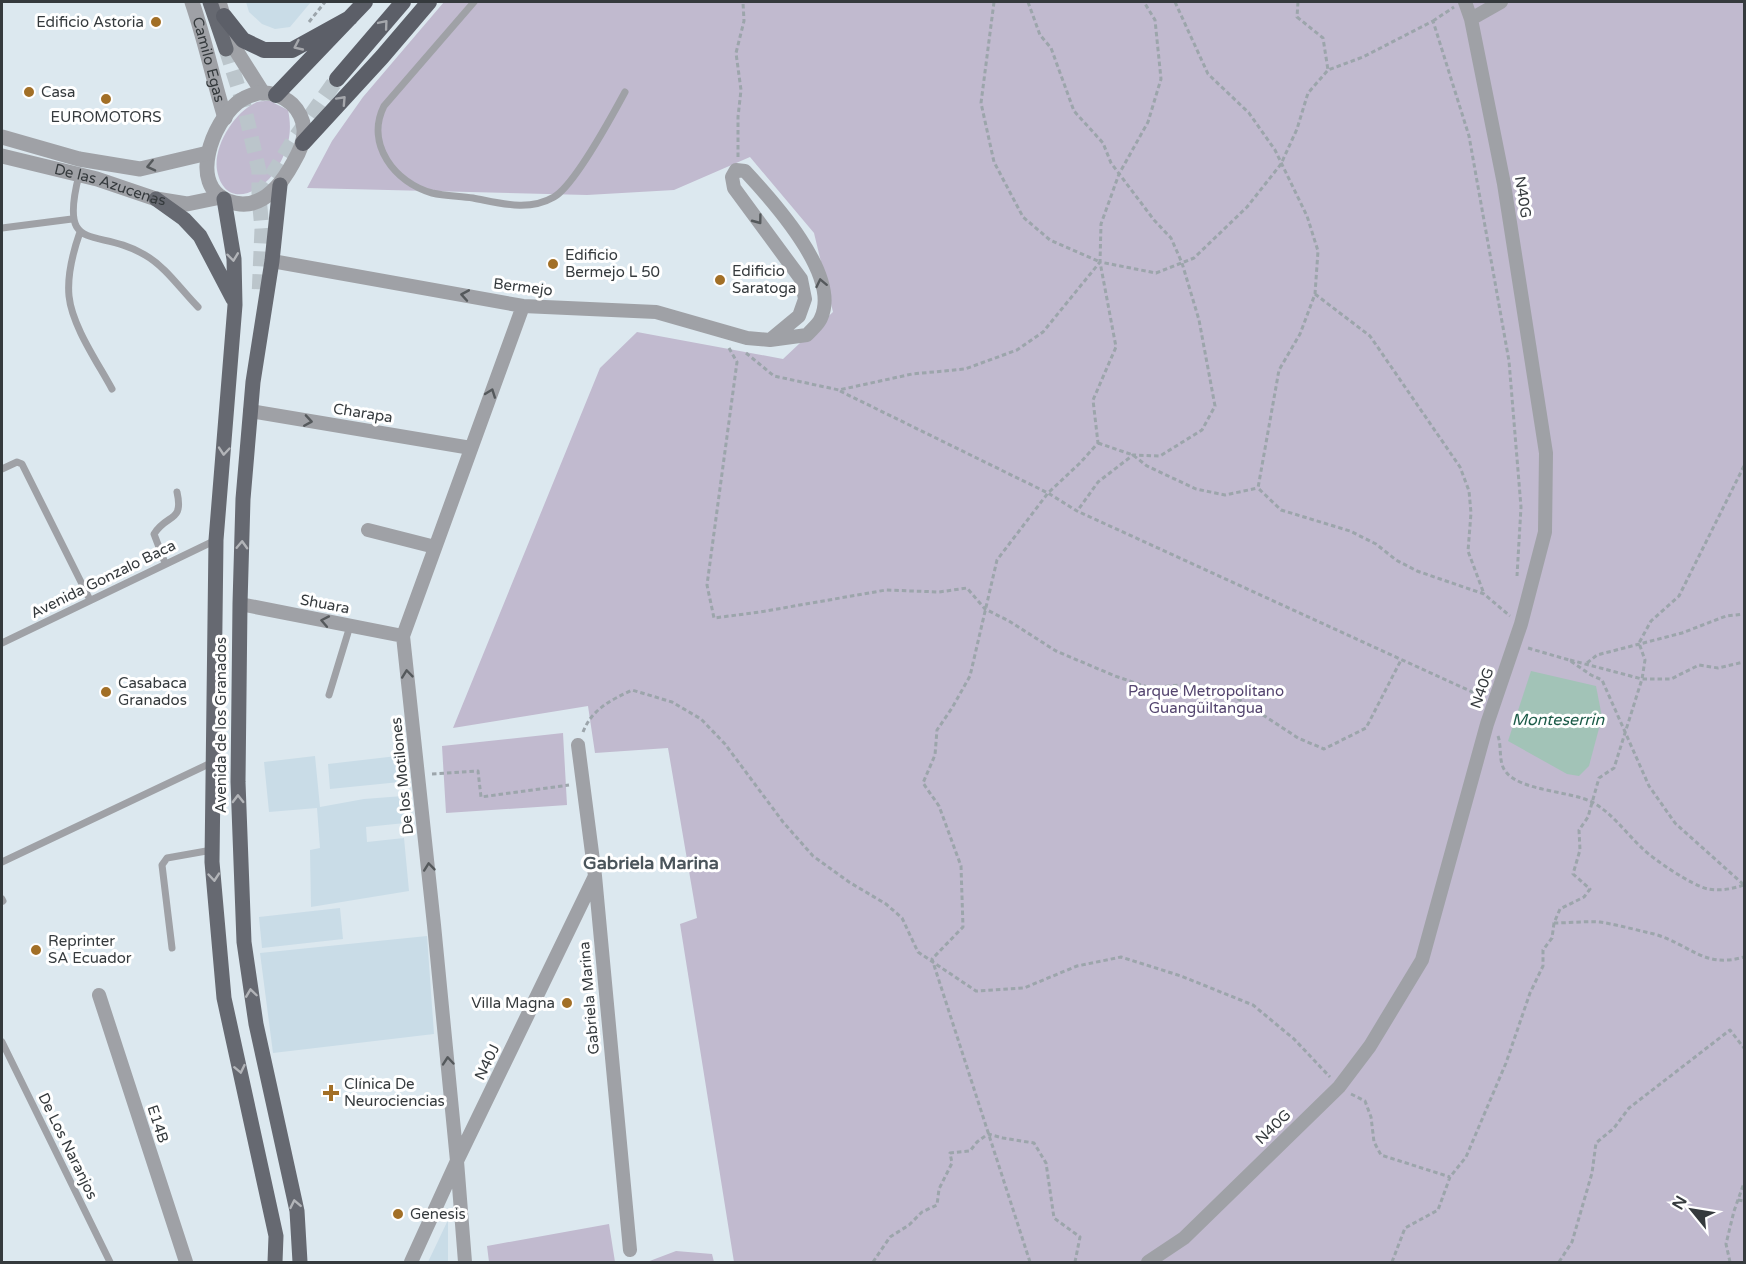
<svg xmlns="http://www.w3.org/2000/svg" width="1746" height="1264" viewBox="0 0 1746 1264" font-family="'Varela Round',sans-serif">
  <rect width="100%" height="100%" fill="#dce8ef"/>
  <path fill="#c9dce7" d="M246 2H311L290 27 275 29 262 24 249 12Z
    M315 756 320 807 364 799 403 796 405 823 366 827 367 842 404 838 409 891 311 907 310 850 320 848 317 808 269 812 264 762Z
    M397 756 400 782 330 789 328 764Z
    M340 908 343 939 262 948 259 917Z
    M427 936 434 1034 273 1053 260 953Z
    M448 1220V1262H428Z"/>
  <path fill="#c1bacf" d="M444 2H1744V1262H734L680 924 697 918 668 748 595 753 588 706 453 728 600 368 637 332 783 359 833 312 814 233 750 157 674 190 587 195 307 188 332 141 363 97Z
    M270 101 288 110C293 133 288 150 276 170 260 195 224 209 217 170 213 146 235 111 257 102 260 101 266 101 270 101Z
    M563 733 567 805 446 813 442 746Z
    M609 1224 615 1262H489L487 1246Z
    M676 1251 712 1254 714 1262H647Z"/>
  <path fill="#a2c3b7" d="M1531 671 1596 686 1602 717 1589 766 1579 776 1567 774 1508 741Z"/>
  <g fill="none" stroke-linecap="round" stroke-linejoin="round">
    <path stroke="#bbc5cb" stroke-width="15" stroke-dasharray="15 8" stroke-linecap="butt" d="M226 49 244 106 259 171V197L262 229 259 297"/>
    <path stroke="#bbc5cb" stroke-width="16" stroke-dasharray="16 8" stroke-linecap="butt" d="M259 197 294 140 337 79"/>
    <path stroke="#9ca5ab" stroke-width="3" stroke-dasharray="4.5 3" stroke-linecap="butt" d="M994 2 981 103 994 162 1023 217 1050 240 1100 262
      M1028 2 1040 35 1051 48 1074 111 1103 143 1111 163 1154 220 1171 238 1182 263 1199 320 1215 406 1202 430 1160 456 1133 455 1098 482 1078 510
      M1175 2 1208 74 1249 113 1275 150 1307 216 1318 251 1315 294 1300 334 1279 370 1258 488 1281 510 1350 531 1376 544 1396 560 1417 571 1484 594 1510 616
      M1298 2 1297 17 1323 38 1328 70
      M1433 21 1454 7
      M309 22 325 2
      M738 157V117L741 90 736 53 744 21 743 2
      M1315 294 1370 336 1460 467 1469 491 1471 513 1468 551 1484 594
      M729 348 737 362 707 585 714 618 760 612 886 590 939 592 967 588 985 609 1009 621 1056 651 1115 676 1150 688 1189 684 1228 692 1298 738 1324 749 1366 728 1401 660
      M746 353 774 376 839 390 912 374 965 369 1017 350 1043 332 1100 262 1156 273 1194 258 1247 207 1281 164 1297 129 1308 93 1328 70 1363 57 1433 21 1469 136 1509 361 1521 507 1517 576
      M840 391 1048 493 1077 511 1481 696
      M1098 443 1133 455 1147 466 1196 489 1225 495 1258 488
      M1744 466 1679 596 1651 621 1639 643 1645 660 1642 679 1614 768 1599 778 1588 817 1579 830 1580 850 1573 874 1590 889 1584 897 1560 909 1554 923C1569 923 1585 921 1600 922 1618 925 1637 930 1654 934 1690 944 1703 969 1744 957
      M1528 648 1569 660 1591 675 1602 680 1649 786 1675 823 1744 885
      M1570 660 1642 679H1671L1699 665 1718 668 1744 662
      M1587 663 1597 655 1682 633 1726 616 1744 614
      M583 732C592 709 611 700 632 690L672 702 701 719 725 744 783 822 813 856 849 882 886 904 902 918 918 952 976 991 1024 988 1077 966 1121 957 1181 976 1253 1005 1294 1039 1330 1077
      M1498 736C1502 747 1498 763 1506 772 1521 791 1570 791 1592 802 1612 813 1625 832 1642 848 1654 860 1693 886 1708 889 1721 891 1732 889 1744 885
      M432 774 478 771 481 797 569 785
      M1351 1094 1365 1101 1371 1117 1374 1142 1381 1155 1450 1177
      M1738 1200 1744 1201
      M873 1262 890 1237 909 1225 922 1212 937 1205 939 1189 952 1163 950 1153 970 1151 977 1142 988 1134 1003 1138 1034 1143 1046 1163 1054 1218 1080 1237 1075 1262
      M1030 1262 932 959 963 927 961 866 939 806 923 783 935 755 937 730 952 708 970 676 997 560 1048 493 1080 463 1098 443 1093 400 1116 347 1100 262 1101 224 1119 174 1148 122 1161 79 1155 20 1144 2
      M1392 1262 1405 1228 1438 1210 1450 1177 1466 1157 1506 1063 1530 993 1543 966V950L1552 938 1554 923
      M1559 1262 1572 1242 1592 1173 1596 1143 1614 1128 1629 1108 1730 1030 1744 1048
      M1730 1262 1726 1244 1734 1211 1744 1183"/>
    <path stroke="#9fa1a6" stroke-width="7" d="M474 2 384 106C365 144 395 183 432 193 445 196 460 196 473 198 500 203 528 212 554 197 575 185 612 116 625 92
      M79 175C58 257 97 226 145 255 166 267 181 290 198 307
      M2 228 72 219
      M80 232C73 252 67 275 69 296 72 326 98 363 112 389
      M2 469 17 462 22 464 90 600
      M165 563 154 534C167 513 184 523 177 492
      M2 643 216 540
      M329 695 350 626
      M2 862 213 762
      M2 899 3 901
      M172 948 162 865 167 858 212 850
      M2 1042 110 1262"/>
    <path stroke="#9fa1a6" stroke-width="14" d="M1471 19 1501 2
      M272 261 523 306 656 312 747 338 770 340 807 335C811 330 819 324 821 318 841 275 772 200 745 171L736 170 732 177 734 188 801 279 805 299 799 316 770 340
      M250 411 471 448
      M368 530 435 547
      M240 604 403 636
      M578 745 595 876 630 1250
      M99 995 186 1262
      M411 1262 457 1161 594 878
      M465 1262 457 1161 434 925 403 636 523 306
      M1148 1262 1184 1238 1339 1087 1370 1046 1422 960 1487 724 1521 624 1545 532 1546 453 1504 184 1471 19 1465 2"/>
    <g stroke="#9fa1a6" stroke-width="15">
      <path id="s1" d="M192 2C205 40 213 79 225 118"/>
      <path d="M219 2 232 44 263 93"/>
      <path d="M258 93C270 92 283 96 292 104 299 111 303 119 304 129 305 141 299 153 293 163 280 187 259 213 228 201 188 184 213 123 237 103 243 98 251 95 258 93Z"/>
      <path d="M2 137 79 159 140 169 208 153"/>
      <path id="s2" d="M2 156 97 179 156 199 187 204 221 197"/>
    </g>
    <path stroke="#666971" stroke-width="15" d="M210 2 226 49
      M280 185 272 261 253 382 243 499 240 604 238 782 244 942 256 1024 297 1211 300 1262
      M156 199 184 219 200 236 233 299
      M224 199 234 259 235 305 216 540 212 862 224 998 276 1236 275 1262"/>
    <path stroke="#5c5f68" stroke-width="16" d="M224 16 243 40 264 50H292L350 18
      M337 79 403 2
      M276 95 365 2
      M303 143 382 57 429 2"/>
  </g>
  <defs><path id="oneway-chevron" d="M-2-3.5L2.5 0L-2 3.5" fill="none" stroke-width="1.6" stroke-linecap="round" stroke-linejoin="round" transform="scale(1.5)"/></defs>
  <g stroke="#a5a7ac">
    <use href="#oneway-chevron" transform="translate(384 24) rotate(-50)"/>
    <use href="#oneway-chevron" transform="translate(298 46) rotate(155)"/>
    <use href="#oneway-chevron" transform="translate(342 100) rotate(-47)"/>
  </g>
  <g stroke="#55595c">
    <use href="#oneway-chevron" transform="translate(151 166) rotate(167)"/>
    <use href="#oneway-chevron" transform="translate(758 220) rotate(53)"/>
    <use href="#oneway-chevron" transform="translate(821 283) rotate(-102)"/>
    <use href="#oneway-chevron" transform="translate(465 295) rotate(-170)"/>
    <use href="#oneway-chevron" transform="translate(491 393) rotate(-70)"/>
    <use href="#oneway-chevron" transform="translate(308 421) rotate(9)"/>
    <use href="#oneway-chevron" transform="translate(325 621) rotate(-169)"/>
    <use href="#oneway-chevron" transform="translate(407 674) rotate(-96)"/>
    <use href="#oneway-chevron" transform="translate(429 867) rotate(-96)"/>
    <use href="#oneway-chevron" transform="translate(448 1061) rotate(-95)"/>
  </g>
  <g stroke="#b2b4b8">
    <use href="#oneway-chevron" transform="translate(233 257) rotate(83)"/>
    <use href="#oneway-chevron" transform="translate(224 451) rotate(95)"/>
    <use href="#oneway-chevron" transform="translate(242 545) rotate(-88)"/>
    <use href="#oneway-chevron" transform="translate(238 799) rotate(-91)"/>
    <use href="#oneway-chevron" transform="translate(214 877) rotate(85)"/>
    <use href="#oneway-chevron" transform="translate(251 993) rotate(-98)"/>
    <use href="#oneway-chevron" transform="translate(240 1069) rotate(78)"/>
    <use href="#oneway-chevron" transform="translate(295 1204) rotate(-101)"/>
  </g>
  <g fill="#a26f26" stroke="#fff" stroke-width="2">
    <circle cx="156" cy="22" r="6"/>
    <circle cx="29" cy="92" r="6"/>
    <circle cx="106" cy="99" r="6"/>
    <circle cx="553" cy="264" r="6"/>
    <circle cx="720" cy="280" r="6"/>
    <circle cx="106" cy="692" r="6"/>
    <circle cx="36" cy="950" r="6"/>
    <circle cx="567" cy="1003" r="6"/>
    <path d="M328 1084h6v6h6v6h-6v6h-6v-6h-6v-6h6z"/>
    <circle cx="398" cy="1214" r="6"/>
  </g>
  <g text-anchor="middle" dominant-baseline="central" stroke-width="6" stroke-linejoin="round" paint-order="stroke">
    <g font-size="15" fill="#353a3d" stroke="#fff" text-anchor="start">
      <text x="144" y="22" text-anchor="end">Edificio Astoria</text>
      <text x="41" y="92">Casa</text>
      <text x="106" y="117" text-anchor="middle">EUROMOTORS</text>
      <text x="565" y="255">Edificio<tspan x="565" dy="17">Bermejo L 50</tspan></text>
      <text x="732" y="271">Edificio<tspan x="732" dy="17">Saratoga</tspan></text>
      <text x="118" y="683">Casabaca<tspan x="118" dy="17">Granados</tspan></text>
      <text x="48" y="941">Reprinter<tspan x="48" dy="17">SA Ecuador</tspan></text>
      <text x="555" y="1003" text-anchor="end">Villa Magna</text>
      <text x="344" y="1084">Clínica De<tspan x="344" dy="17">Neurociencias</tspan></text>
      <text x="410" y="1214">Genesis</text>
    </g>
    <g font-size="15" fill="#353a3d" stroke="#fff">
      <text stroke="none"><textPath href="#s1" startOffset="60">Camilo Egas</textPath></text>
      <text stroke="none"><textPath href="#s2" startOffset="112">De las Azucenas</textPath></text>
      <text transform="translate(1523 197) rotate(81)">N40G</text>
      <text transform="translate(523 287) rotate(7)">Bermejo</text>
      <text transform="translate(363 413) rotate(9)">Charapa</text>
      <text transform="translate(103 579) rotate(-26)">Avenida Gonzalo Baca</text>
      <text transform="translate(325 604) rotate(11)">Shuara</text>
      <text transform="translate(1482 688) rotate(-71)">N40G</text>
      <text transform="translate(221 725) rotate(-90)">Avenida de los Granados</text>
      <text transform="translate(402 776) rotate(-96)">De los Motilones</text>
      <text transform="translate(589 998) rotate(-95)">Gabriela Marina</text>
      <text transform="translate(487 1062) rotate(-64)">N40J</text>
      <text transform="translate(158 1124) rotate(72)">E14B</text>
      <text transform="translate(1273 1127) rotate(-44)">N40G</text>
      <text transform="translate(68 1146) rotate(64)">De Los Naranjos</text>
    </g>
    <g font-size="15" fill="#53446e" stroke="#fff">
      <text x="1206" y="691">Parque Metropolitano<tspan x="1206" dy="17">Guangüiltangua</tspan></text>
    </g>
    <g font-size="16" font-style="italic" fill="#1d5c49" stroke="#fff">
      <text x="1558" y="720">Monteserrin</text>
    </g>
    <g font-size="18" font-weight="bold" fill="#4b555b" stroke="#fff">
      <text x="651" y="863">Gabriela Marina</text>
    </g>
  </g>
  <rect width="1746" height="1264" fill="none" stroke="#353a3d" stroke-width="6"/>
  <g transform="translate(1692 1210) rotate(300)" stroke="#ffffff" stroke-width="4.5" paint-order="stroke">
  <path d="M0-4.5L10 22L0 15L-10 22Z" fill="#353a3d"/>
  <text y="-9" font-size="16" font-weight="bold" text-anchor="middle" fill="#353a3d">N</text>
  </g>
</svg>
